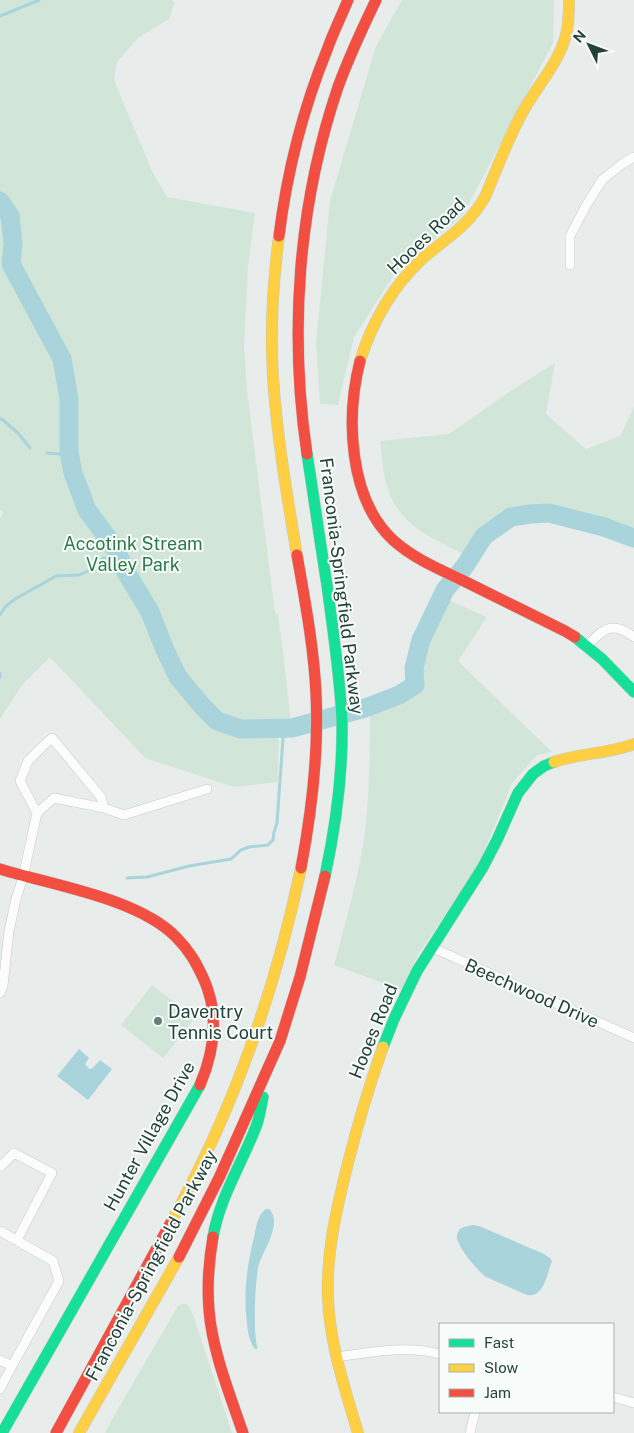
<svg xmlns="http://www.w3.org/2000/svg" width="634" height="1433" viewBox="0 0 634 1433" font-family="'Public Sans',sans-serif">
  <rect width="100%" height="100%" fill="#e8edeb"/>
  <path fill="#d1e6d8" d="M0 0H171L175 1 169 19 138 38 117 62 114 80 116 85 152 171 167 197 255 213 248 266 244 346 247 390 275 613 278 615 282 643 291 723 279 726 278 782 234 787 145 758 50 657 22 685 0 719V519L3 512 0 510Z
    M402 0H554L553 43 463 215 396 272 354 337 338 405 320 404 316 343 330 201 376 46Z
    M555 363 546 414 586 449 620 436 634 407V531L586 516 544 507 508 512 472 558C438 541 398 527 387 486 383 472 382 456 380 441L449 434 509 392Z
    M441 597 487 617 458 661 552 752 537 755 512 783 477 869 419 953 402 990 334 965C346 920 359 876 365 830 370 788 370 746 370 704L404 698 410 649 424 620Z
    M152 985 195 1018 163 1058 121 1025Z
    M184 1303 190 1307 194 1318 232 1433H105L111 1421 178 1306Z"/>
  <path fill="#a9d4db" d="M79 1049 89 1058 85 1064 89 1069 93 1068 100 1060 112 1069 88 1100 57 1076Z
    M266 1209H269C284 1223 261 1253 258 1268 255 1288 253 1327 257 1346V1349H255C249 1341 248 1333 247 1323 243 1293 247 1266 254 1237 256 1228 257 1215 266 1209Z
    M472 1225 479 1226 544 1254 550 1258 552 1261C547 1274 544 1298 527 1295L486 1277C477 1270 455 1245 457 1235 458 1232 459 1230 461 1228Z"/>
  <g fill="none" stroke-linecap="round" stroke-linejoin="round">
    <path stroke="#a9d4db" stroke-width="3" d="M0 16 39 0
      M0 419 3 420 18 433 30 448
      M47 453 61 454 70 459
      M0 615 5 607 15 599 49 580 56 576 79 575 95 568 103 558H109L120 560
      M0 673V677
      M127 878 147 877 189 866 231 859 241 850 249 847 268 845 273 840 274 832 277 823 283 738 292 728"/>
    <path stroke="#a9d4db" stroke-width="19" d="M0 201 10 216 13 243 11 264 62 359 69 399V452L73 473 87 510 115 548 126 572 150 612 165 650 178 677 203 707 217 721 241 729 292 728 365 708 399 695 415 685 414 668 421 640 445 590 465 566 484 536 511 517 530 514 549 513 604 527 634 538"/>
    <g stroke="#c5cac8" stroke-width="10">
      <path id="street" d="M570 265V236L587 204 602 180 622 164 634 157
        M587 646C603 629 612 620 634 637
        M37 813 54 798 104 808 124 815 207 789
        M431 947 634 1038
        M0 993 3 986 9 931 16 899 23 877 37 813 20 781 28 761 43 746 52 738 101 797 104 808
        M0 1167 14 1153 52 1173 17 1240
        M0 1231 53 1261 59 1281 12 1366
        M337 1357C371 1352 406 1345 440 1354
        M0 1360 12 1366 0 1389
        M613 1397 634 1403
        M470 1433 475 1412"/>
    </g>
    <g stroke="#c3cbc8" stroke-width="12">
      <path id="fast" d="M307 454C314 498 320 542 327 585 333 631 340 675 342 721 343 773 336 825 325 876
        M575 637 602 659 634 692
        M383 1047 394 1019 417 971 483 867 497 840 518 793 533 774 544 766 554 762
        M213 1237C220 1196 243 1162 257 1124 260 1115 261 1106 263 1097
        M2 1433 200 1085"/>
    </g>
    <g stroke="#c3cbc8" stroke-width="12">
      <path id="slow" d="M279 236C273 282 270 330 273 377 277 437 287 496 297 555
        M360 361C372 323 393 286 422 259 447 237 467 228 485 197 496 171 506 144 519 119 533 90 558 66 566 35 569 23 569 12 569 0
        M554 762C580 753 608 754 634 744
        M170 1224C232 1113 275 992 301 868
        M79 1433 179 1257
        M358 1433C345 1389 330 1345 328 1299 326 1254 336 1211 347 1167 357 1127 369 1086 383 1047"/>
    </g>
    <g stroke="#c3cbc8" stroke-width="12">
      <path id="jam" d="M279 236C287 172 303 109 327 50 333 33 341 17 348 0
        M360 361C346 416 348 498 393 540 414 559 441 570 466 582 499 598 532 615 565 631L575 637
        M307 454C289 331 298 205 338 87 349 57 362 29 376 0
        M297 555C305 601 314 648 316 694 319 753 312 810 301 868
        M0 869C51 885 138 898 176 937 190 951 197 964 205 982 219 1016 214 1052 200 1085
        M213 1237C209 1260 207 1286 209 1310 212 1350 230 1395 243 1433
        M179 1257 219 1178 280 1041 300 977 325 876
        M56 1433 170 1224"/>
    </g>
    <use href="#street" stroke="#fcfcfc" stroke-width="9"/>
    <use href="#fast" stroke="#16e098" stroke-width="11"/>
    <use href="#slow" stroke="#ffcf43" stroke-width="11"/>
    <use href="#jam" stroke="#f24e42" stroke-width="11"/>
  </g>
  <circle fill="#697e78" stroke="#f7fbf9" stroke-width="2" cx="158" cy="1021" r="5"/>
  <g text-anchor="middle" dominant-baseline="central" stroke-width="4" stroke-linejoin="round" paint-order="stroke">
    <g font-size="18" fill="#24423a" stroke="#f7fbf9">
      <text transform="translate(426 236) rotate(-44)">Hooes Road</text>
      <text transform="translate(342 586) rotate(83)">Franconia-Springfield Parkway</text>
      <text transform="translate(532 993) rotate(24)">Beechwood Drive</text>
      <text transform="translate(373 1031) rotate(-68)">Hooes Road</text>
      <text transform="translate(149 1136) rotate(-61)">Hunter Village Drive</text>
      <text transform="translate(151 1265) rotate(-62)">Franconia-Springfield Parkway</text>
    </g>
    <g font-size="18" fill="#2d7a4b" stroke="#f7fbf9">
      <text x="133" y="543">Accotink Stream<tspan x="133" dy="21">Valley Park</tspan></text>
    </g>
    <g font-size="18" fill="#24423a" stroke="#f7fbf9" text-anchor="start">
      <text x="168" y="1011">Daventry<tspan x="168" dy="21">Tennis Court</tspan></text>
    </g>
  </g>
  <rect x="439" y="1323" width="175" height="90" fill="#f7fbf9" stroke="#a3b1ad"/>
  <rect x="449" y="1339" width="25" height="8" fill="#16e098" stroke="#a3b1ad"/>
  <text x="484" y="1348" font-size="15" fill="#24423a">Fast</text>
  <rect x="449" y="1364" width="25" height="8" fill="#ffcf43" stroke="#a3b1ad"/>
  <text x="484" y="1373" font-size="15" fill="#24423a">Slow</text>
  <rect x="449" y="1389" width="25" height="8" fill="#f24e42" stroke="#a3b1ad"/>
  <text x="484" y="1398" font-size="15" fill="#24423a">Jam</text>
  <g transform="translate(589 45) rotate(312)" stroke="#f7fbf9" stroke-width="4" paint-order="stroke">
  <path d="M0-4L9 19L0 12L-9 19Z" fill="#24423a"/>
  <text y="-8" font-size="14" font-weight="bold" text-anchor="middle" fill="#24423a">N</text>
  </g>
</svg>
